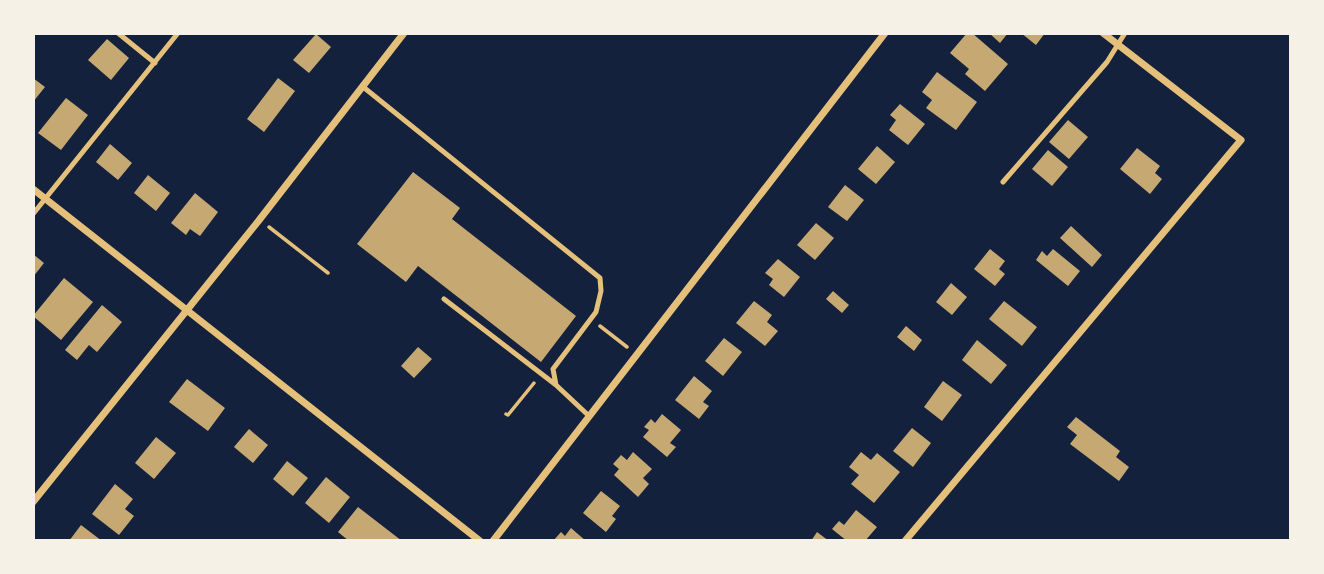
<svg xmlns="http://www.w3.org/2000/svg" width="1324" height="574" viewBox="0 0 1324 574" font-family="Ubuntu,sans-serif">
  <rect width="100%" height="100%" fill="#14213d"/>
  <path fill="#c6a872" d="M967 33H972L1008 64 985 91 965 74 969 69 950 53Z
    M989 33H1008L1000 43Z
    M1021 33H1045L1036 45Z
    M316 34 331 47 309 73 293 60Z
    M107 39 129 58 111 80 88 60Z
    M937 72 977 102 956 130 926 108 932 100 922 92Z
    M33 78 45 87 33 102Z
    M278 78 295 91 264 132 247 119Z
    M66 98 88 115 61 150 38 133Z
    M900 104 925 124 908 145 889 130 896 120 890 115Z
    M1068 120 1088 137 1069 159 1049 142Z
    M110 144 132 163 118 180 96 162Z
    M877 146 895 162 876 184 858 169Z
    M1137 148 1160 166 1155 173 1162 179 1150 194 1120 169Z
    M1048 150 1068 167 1052 186 1032 169Z
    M413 172 460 208 452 219 576 316 541 362 418 266 406 282 357 244Z
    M148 175 170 193 156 211 134 193Z
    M845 185 864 200 847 221 828 207Z
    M195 193 218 212 200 236 190 229 186 235 171 223Z
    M816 223 834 238 815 260 797 245Z
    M1071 226 1102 255 1092 267 1060 238Z
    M990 249 1005 261 999 269 1005 274 995 286 974 269Z
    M1053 249 1080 271 1068 286 1036 260 1042 251 1047 256Z
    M33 254 44 263 33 277Z
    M778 259 800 277 784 297 769 285 773 279 765 273Z
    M64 278 93 302 61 340 33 316Z
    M951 283 967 297 952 315 936 302Z
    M833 291 849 305 842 313 826 299Z
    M754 301 772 315 767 322 778 331 765 346 736 323Z
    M1004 301 1037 327 1022 346 989 319Z
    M102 305 122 322 97 352 89 345 77 360 65 350Z
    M906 326 922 340 914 351 897 337Z
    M724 338 742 352 723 376 705 361Z
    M977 340 1007 365 991 384 962 360Z
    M418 347 432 359 414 378 401 366Z
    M694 376 712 391 703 402 709 406 699 419 675 400Z
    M187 379 225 408 208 431 169 402Z
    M943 381 962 395 942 421 924 407Z
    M662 414 681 430 670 443 676 447 667 457 643 437 649 430 644 427 651 419 655 423Z
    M1076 417 1120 451 1116 457 1129 467 1119 481 1070 444 1077 435 1067 427Z
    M912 428 931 443 913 467 893 451Z
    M249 429 268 445 253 463 234 447Z
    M156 437 176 453 154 479 135 463Z
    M633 452 652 469 643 478 649 484 638 497 614 475 619 469 613 464 621 455 627 460Z
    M861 452 871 460 877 453 900 472 874 503 851 484 859 475 849 467Z
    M287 461 308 478 293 496 273 479Z
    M326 477 350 497 329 523 305 503Z
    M115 484 133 499 125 509 134 516 119 535 92 514Z
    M601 491 620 506 612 516 616 519 606 532 583 513Z
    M358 507 402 541H349L338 532Z
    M856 510 877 527 865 541H847L832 529 839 521 844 525Z
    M81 525 102 541H69Z
    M571 528 586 541H553L561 532 565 536Z
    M817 532 829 541H811Z"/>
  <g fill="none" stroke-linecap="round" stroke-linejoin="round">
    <path stroke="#e5c07b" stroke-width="3.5" d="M269 227 328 273
      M600 326 627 347
      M506 414 508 415 534 383"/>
    <path stroke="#e5c07b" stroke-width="5" d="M118 33 155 63
      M362 86 600 278 601 291 596 312 553 369 556 385 589 416
      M1003 182 1107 62 1125 33
      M33 214 178 33
      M444 299 556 385"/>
    <path stroke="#e5c07b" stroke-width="7" d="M33 189 480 541
      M33 502 260 219 404 33
      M493 541 885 33
      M905 541 1241 140 1103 33"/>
  </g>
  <rect width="1324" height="574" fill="none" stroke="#f6f1e7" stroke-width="70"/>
</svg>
